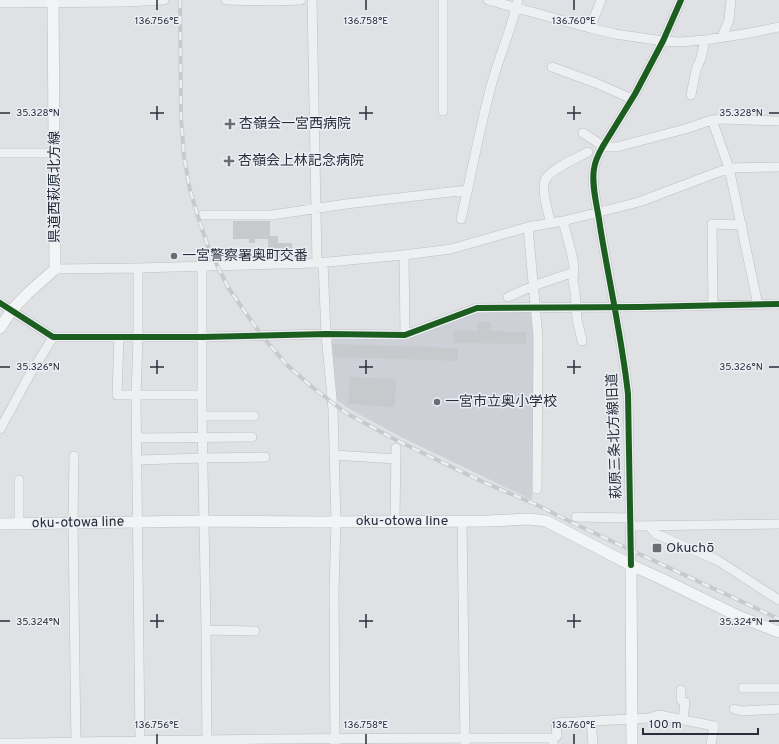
<svg xmlns="http://www.w3.org/2000/svg" width="779" height="744" viewBox="0 0 779 744" font-family="Overpass,'Noto Sans JP',sans-serif">
  <rect width="100%" height="100%" fill="#dfe1e4"/>
  <path fill="#cdd0d7" d="M482 310H534L535 343 532 500 399 436 346 407 332 396 330 344 334 339 406 340Z"/>
  <path fill="#c7c9cc" d="M233 221H270V236H278V243H292V257H268V239H255V243H249V239H233Z
    M478 322H491V331L526 332V344L454 343V330L477 331Z
    M333 344 458 348V361L334 357Z
    M350 377 396 379 395 407 348 404Z"/>
  <g fill="none" stroke-linecap="round" stroke-linejoin="round">
    <g stroke="#bdbfc2" stroke-width="10">
      <path id="minor" d="M226 0 274 1 301 0
        M312 0 317 263
        M488 0 590 28 615 34 663 41 679 42 705 40 750 33 779 27
        M0 3 127 2 164 0
        M590 28 601 0
        M722 37 729 20 731 0
        M552 67 596 83 632 99
        M691 95 696 70 701 58 705 40
        M443 111V0
        M712 120 729 168 758 305
        M583 133 603 146 609 147H617L685 129 712 120 723 119 779 121
        M0 153H54
        M203 215H272L346 204 468 190
        M461 219C472 172 480 125 493 79 501 52 512 27 518 0
        M563 221 572 255 574 267 573 282 575 291 577 319 582 341
        M551 223C548 213 541 190 545 180 550 169 577 158 588 152
        M528 227 538 337 537 489
        M404 255 405 335
        M323 263 326 334 333 409 336 522 334 592 335 743
        M202 266V416L206 630 207 744
        M138 268V337L136 395 140 741
        M55 269 138 268 317 263 404 255 451 249 528 227 563 221 639 202 729 168 779 167
        M508 297 533 286 574 272
        M0 303 53 337H202L326 334 405 335 477 308 641 307 779 304
        M713 305 712 224 742 225
        M119 337 117 395H202
        M202 416H254
        M0 429 29 376 53 337
        M137 438 252 437
        M334 455 396 459
        M74 456 73 523 76 744
        M137 460 203 458 265 457
        M19 480V524
        M576 517 630 518
        M395 521 396 448
        M462 521 465 743
        M630 526 779 524
        M649 526 656 534 717 560 779 600
        M631 565 628 394C622 338 609 282 600 226 598 209 591 186 594 169 595 161 599 153 603 146L635 94 663 41 681 0
        M206 630 255 631
        M743 688H779
        M681 690V700L685 702 683 720
        M734 709 742 711 779 709
        M591 721 593 744
        M553 738 557 736 556 723 649 718 659 715 714 726 711 744
        M0 743C70 743 139 740 208 740 323 738 438 738 553 738V744"/>
    </g>
    <g stroke="#bcbec1" stroke-width="12">
      <path id="major" d="M0 328 12 310 27 294 55 269 53 0
        M0 524 204 521 318 522 488 521 530 519 546 521 631 565 662 579 738 616 779 632
        M631 565 632 744"/>
    </g>
    <use href="#minor" stroke="#eeeff1" stroke-width="9"/>
    <use href="#major" stroke="#f3f4f5" stroke-width="11"/>
    <g stroke="#c7c9cc" stroke-width="4">
      <path id="rail" d="M180 0 181 117 184 157 190 190 200 223 209 249 229 289 262 336 287 365 312 387 346 413 398 441 483 482 537 505 575 524 779 619"/>
    </g>
    <use href="#rail" stroke="#eceff4" stroke-width="2.5" stroke-dasharray="8" stroke-linecap="butt"/>
    <g stroke="#eceff4" stroke-width="8">
      <path id="cycleway" d="M0 303 53 337H202L326 334 405 335 477 308 641 307 779 304
        M631 565 628 394C622 338 609 282 600 226 598 209 591 186 594 169 595 161 599 153 603 146L635 94 663 41 681 0"/>
    </g>
    <use href="#cycleway" stroke="#1b5e20" stroke-width="6"/>
  </g>
  <path fill="none" stroke="#282e3b" stroke-width="1.5" d="M157 0V10M366 0V10M574 0V10M157 106V120M366 106V120M574 106V120M0 113H10M150 113H164M359 113H373M567 113H581M769 113H779M157 360V374M366 360V374M574 360V374M0 367H10M150 367H164M359 367H373M567 367H581M769 367H779M157 614V628M366 614V628M574 614V628M0 621H10M150 621H164M359 621H373M567 621H581M769 621H779M157 734V744M366 734V744M574 734V744"/>
  <g fill="#686d76" stroke="#eceff4" stroke-width="1.5">
    <path d="M228 118h4v4h4v4h-4v4h-4v-4h-4v-4h4z"/>
    <path d="M227 155h4v4h4v4h-4v4h-4v-4h-4v-4h4z"/>
    <circle cx="174" cy="256" r="4"/>
    <circle cx="437" cy="402" r="4"/>
    <rect x="652" y="543" width="10" height="10" rx="2"/>
  </g>
  <g text-anchor="middle" dominant-baseline="central" stroke-width="3" stroke-linejoin="round" paint-order="stroke">
    <g font-size="14" fill="#282e3b" stroke="#eceff4" text-anchor="start">
      <text x="239" y="124">杏嶺会一宮西病院</text>
      <text x="238" y="161">杏嶺会上林記念病院</text>
      <text x="182" y="256">一宮警察署奥町交番</text>
      <text x="445" y="402">一宮市立奥小学校</text>
      <text x="666" y="548">Okuchō</text>
    </g>
    <g font-size="14" fill="#282e3b" stroke="#eceff4">
      <text transform="translate(55 187) rotate(-90)">県道西萩原北方線</text>
      <text transform="translate(615 436) rotate(-92)">萩原三条北方線旧道</text>
      <text x="402" y="521">oku-otowa line</text>
      <text transform="translate(78 523) rotate(-1)">oku-otowa line</text>
    </g>
  </g>
  <g font-size="10" text-anchor="middle" fill="#282e3b" stroke="#eceff4" stroke-width="3" stroke-linejoin="round" paint-order="stroke">
    <text x="157" y="24">136.756°E</text>
    <text x="366" y="24">136.758°E</text>
    <text x="574" y="24">136.760°E</text>
    <text x="38" y="116">35.328°N</text>
    <text x="741" y="116">35.328°N</text>
    <text x="38" y="370">35.326°N</text>
    <text x="741" y="370">35.326°N</text>
    <text x="38" y="625">35.324°N</text>
    <text x="741" y="625">35.324°N</text>
    <text x="157" y="728">136.756°E</text>
    <text x="366" y="728">136.758°E</text>
    <text x="574" y="728">136.760°E</text>
  </g>
  <path d="M643 728v6h115v-6" fill="none" stroke="#282e3b" stroke-width="2"/>
  <text x="649" y="728" font-size="12" fill="#282e3b" stroke="#eceff4" stroke-width="3" paint-order="stroke">100 m</text>
</svg>
